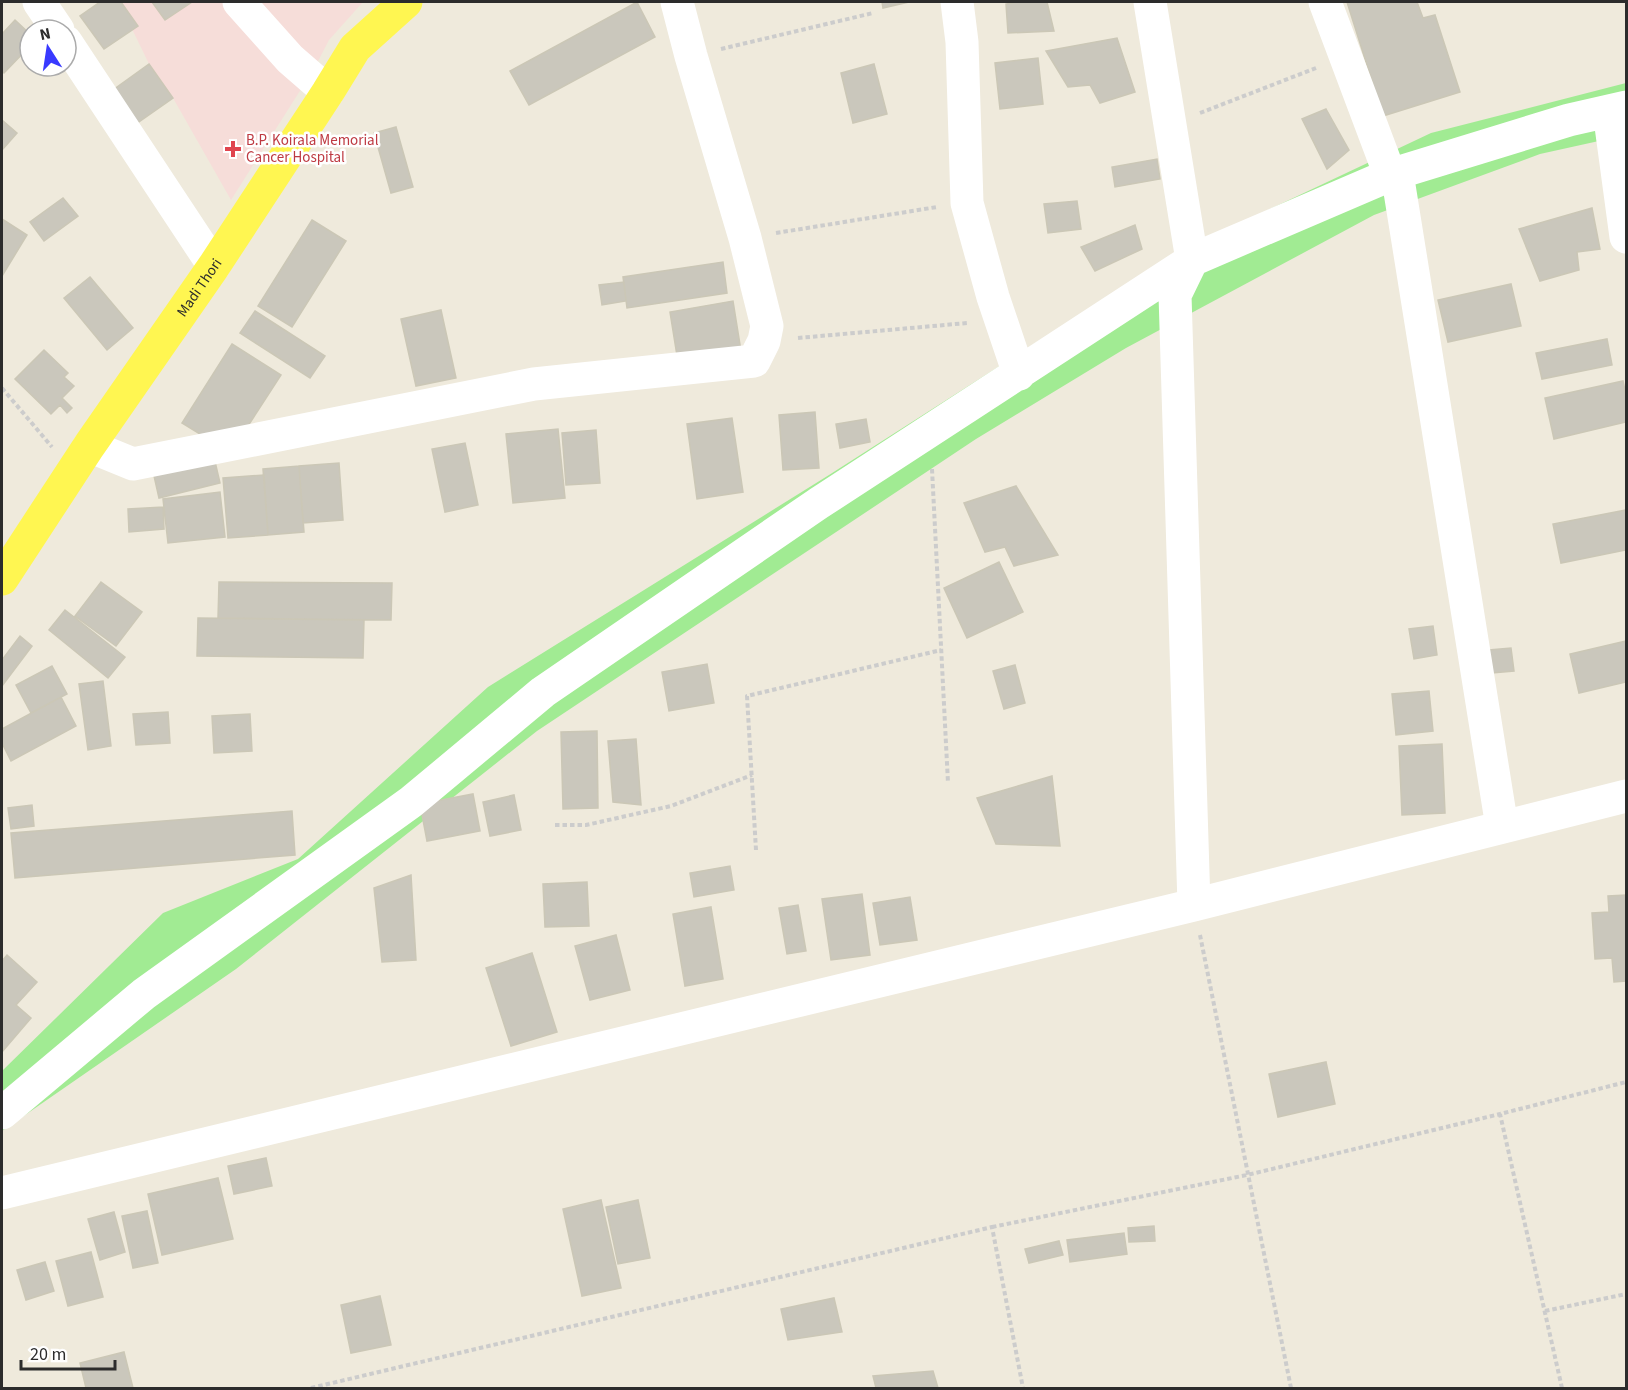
<svg xmlns="http://www.w3.org/2000/svg" width="1628" height="1390" viewBox="0 0 1628 1390" font-family="'Source Sans 3',sans-serif">
  <rect width="100%" height="100%" fill="#efeadc"/>
  <path fill="#f6ddd9" d="M119 2H363L329 40 315 67 231 200 173 98 149 64Z"/>
  <path fill="#a1eb93" d="M1626 83V135L1540 154 1374 215 1126 348 976 439 537 731 236 969 2 1131V1071L163 913 298 859 488 687 829 475 1175 254 1431 133Z"/>
  <path fill="#cac7bc" stroke="#cbc7b6" stroke-width="1.5" d="M100 2H121L138 26 104 49 80 16Z
    M152 2H192L165 20Z
    M637 2 655 37 529 105 510 71Z
    M882 2H909L883 8Z
    M1016 2H1047L1054 31 1008 33 1006 4Z
    M1347 2H1417L1423 18 1435 15 1460 92 1383 116Z
    M15 20 30 34V46L4 73 2 71V34Z
    M1117 38 1135 92 1100 103 1090 85 1068 87 1046 51Z
    M1038 58 1043 104 1000 109 995 63Z
    M149 64 173 98 136 124 113 90Z
    M874 64 887 114 853 123 841 73Z
    M1326 109 1349 150 1327 169 1302 119Z
    M2 120 17 133 2 150Z
    M396 127 413 187 391 193 374 133Z
    M1157 159 1160 179 1115 187 1112 167Z
    M63 198 78 216 44 241 30 222Z
    M1077 201 1081 229 1048 233 1044 204Z
    M1592 208 1600 249 1577 252 1579 270 1540 281 1519 229Z
    M2 219 27 235 2 276Z
    M312 220 346 241 292 327 258 306Z
    M1135 225 1142 249 1095 271 1081 247Z
    M723 262 727 293 627 308 623 277Z
    M90 277 133 328 107 350 64 298Z
    M624 282 626 301 602 305 599 285Z
    M1511 284 1521 326 1448 342 1438 300Z
    M733 301 741 351 678 362 670 312Z
    M441 310 456 378 416 386 401 319Z
    M255 311 325 356 310 378 240 333Z
    M1607 339 1612 365 1542 379 1536 353Z
    M232 344 281 375 244 432 208 439 182 423Z
    M44 350 68 373 64 377 74 386 62 398 72 408 67 413 60 405 51 414 15 379Z
    M1623 381 1626 395V422L1554 439 1545 398Z
    M815 412 819 468 783 470 779 415Z
    M732 418 743 492 697 499 687 424Z
    M866 419 870 442 840 448 836 424Z
    M558 429 565 498 513 503 506 434Z
    M596 430 600 483 566 485 562 433Z
    M465 443 478 505 445 512 432 449Z
    M213 453 220 483 159 498 152 467Z
    M339 463 343 520 303 523 299 466Z
    M299 466 304 532 268 535 263 469Z
    M264 475 268 535 228 538 223 478Z
    M1016 486 1058 555 1014 566 1005 547 985 552 964 503Z
    M220 492 225 537 168 543 163 499Z
    M163 507 164 529 129 532 128 509Z
    M1626 510V550L1561 563 1553 524Z
    M999 562 1023 612 967 638 944 588Z
    M101 582 142 612 116 646 75 616Z
    M219 582 392 583 391 620 218 618Z
    M65 610 125 657 108 678 49 630Z
    M198 618 364 620 363 658 197 656Z
    M1433 626 1437 655 1414 659 1409 629Z
    M20 636 32 646 2 686V660Z
    M1626 641V682L1579 693 1570 654Z
    M1511 648 1514 671 1492 673 1489 650Z
    M707 664 714 703 669 711 662 672Z
    M1015 665 1025 703 1004 709 993 671Z
    M52 666 67 694 31 713 16 685Z
    M103 681 111 746 88 750 79 684Z
    M1429 691 1433 731 1396 735 1392 694Z
    M61 697 76 726 11 761 2 743V729Z
    M168 712 170 743 136 745 133 714Z
    M250 714 252 751 214 753 212 716Z
    M597 731 598 808 563 809 561 732Z
    M636 739 641 805 613 802 608 741Z
    M1442 744 1445 813 1402 815 1399 746Z
    M1052 776 1060 846 996 844 977 798Z
    M473 794 480 831 427 841 420 804Z
    M514 795 521 830 490 836 483 802Z
    M32 805 34 826 11 829 8 808Z
    M292 811 295 855 15 878 11 833Z
    M730 866 734 890 694 897 690 873Z
    M411 875 416 960 382 962 374 888Z
    M587 882 589 926 545 927 543 884Z
    M862 894 870 955 831 960 822 899Z
    M1626 895V981L1614 982 1612 958 1595 959 1592 913 1609 912 1608 896Z
    M910 897 917 940 880 945 873 903Z
    M798 905 806 951 787 954 779 908Z
    M711 907 723 979 685 986 673 914Z
    M616 935 630 990 590 1000 575 946Z
    M532 953 557 1032 511 1046 486 968Z
    M7 955 37 982 16 1005 31 1018 2 1052V961Z
    M1326 1062 1335 1104 1278 1117 1269 1074Z
    M266 1158 272 1186 234 1194 228 1166Z
    M218 1178 233 1239 162 1255 148 1194Z
    M601 1200 621 1288 582 1296 563 1209Z
    M638 1200 650 1258 618 1264 606 1207Z
    M147 1211 158 1263 133 1268 122 1216Z
    M114 1212 125 1252 100 1260 88 1219Z
    M1154 1226 1155 1241 1129 1242 1128 1228Z
    M1124 1233 1127 1254 1070 1262 1067 1240Z
    M1059 1241 1063 1255 1029 1263 1025 1249Z
    M91 1252 103 1297 68 1306 56 1261Z
    M45 1262 54 1291 26 1300 17 1270Z
    M380 1296 391 1345 351 1353 341 1305Z
    M834 1298 842 1332 788 1340 781 1309Z
    M124 1352 133 1388H86L80 1363Z
    M933 1371 938 1388H876L873 1376Z"/>
  <g fill="none" stroke-linecap="round" stroke-linejoin="round">
    <path stroke="#ccc" stroke-width="4" stroke-dasharray="4.5 3" stroke-linecap="butt" d="M721 49 873 13
      M1200 113 1316 68
      M776 233 937 207
      M798 338 967 323
      M2 388 52 447
      M932 469 948 783
      M555 825H586L671 806 752 775
      M756 850 747 696 941 650
      M1200 935 1291 1388
      M992 1227 1247 1175 1500 1114
      M1545 1311 1626 1294
      M311 1388 992 1227 1023 1388
      M1562 1388 1500 1114 1626 1082"/>
    <path stroke="#fff" stroke-width="33" d="M39 2 58 30
      M239 2 290 59 328 92
      M957 2 962 42 967 203 993 297 1019 374
      M1150 2 1192 260 1175 295 1194 905
      M1325 2 1390 175
      M66 42 214 266
      M1609 111 1626 237
      M1397 173 1502 827
      M89 446 133 464 534 384 754 361 764 341 767 326 745 238 691 56 677 2
      M2 1113 144 994 411 802 543 692 819 503 1192 260 1390 175 1569 120 1626 107
      M2 1193 1194 905 1626 796"/>
    <path stroke="#fff651" stroke-width="33" id="s1" d="M2 579 89 446 214 266 328 92 355 48 406 2"/>
  </g>
  <path fill="#e0444e" stroke="#fff" stroke-width="2" d="M230 140h6v6h6v6h-6v6h-6v-6h-6v-6h6z"/>
  <g text-anchor="middle" dominant-baseline="central" stroke-width="5" stroke-linejoin="round" paint-order="stroke">
    <g font-size="15" fill="#be3a42" stroke="#fff" text-anchor="start">
      <text x="246" y="140">B.P. Koirala Memorial<tspan x="246" dy="17">Cancer Hospital</tspan></text>
    </g>
    <g font-size="15" fill="#2c2c2c" stroke="#fff">
      <text stroke="none"><textPath href="#s1" startOffset="352">Madi Thori</textPath></text>
    </g>
  </g>
  <rect width="1628" height="1390" fill="none" stroke="#2c2c2c" stroke-width="6"/>
  <g transform="translate(48 48) rotate(348)"><circle r="28" fill="#ffffff" stroke="#ababab" stroke-width="1.5"/>
  <path d="M0-4.5L10 22L0 15L-10 22Z" fill="#393aff"/>
  <text y="-9" font-size="16" font-weight="bold" text-anchor="middle" fill="#2c2c2c">N</text>
  </g>
  <path d="M21 1360v9h94v-9" fill="none" stroke="#2c2c2c" stroke-width="3"/>
  <text x="30" y="1360" font-size="18" fill="#2c2c2c" stroke="#ffffff" stroke-width="4.5" paint-order="stroke">20 m</text>
</svg>
